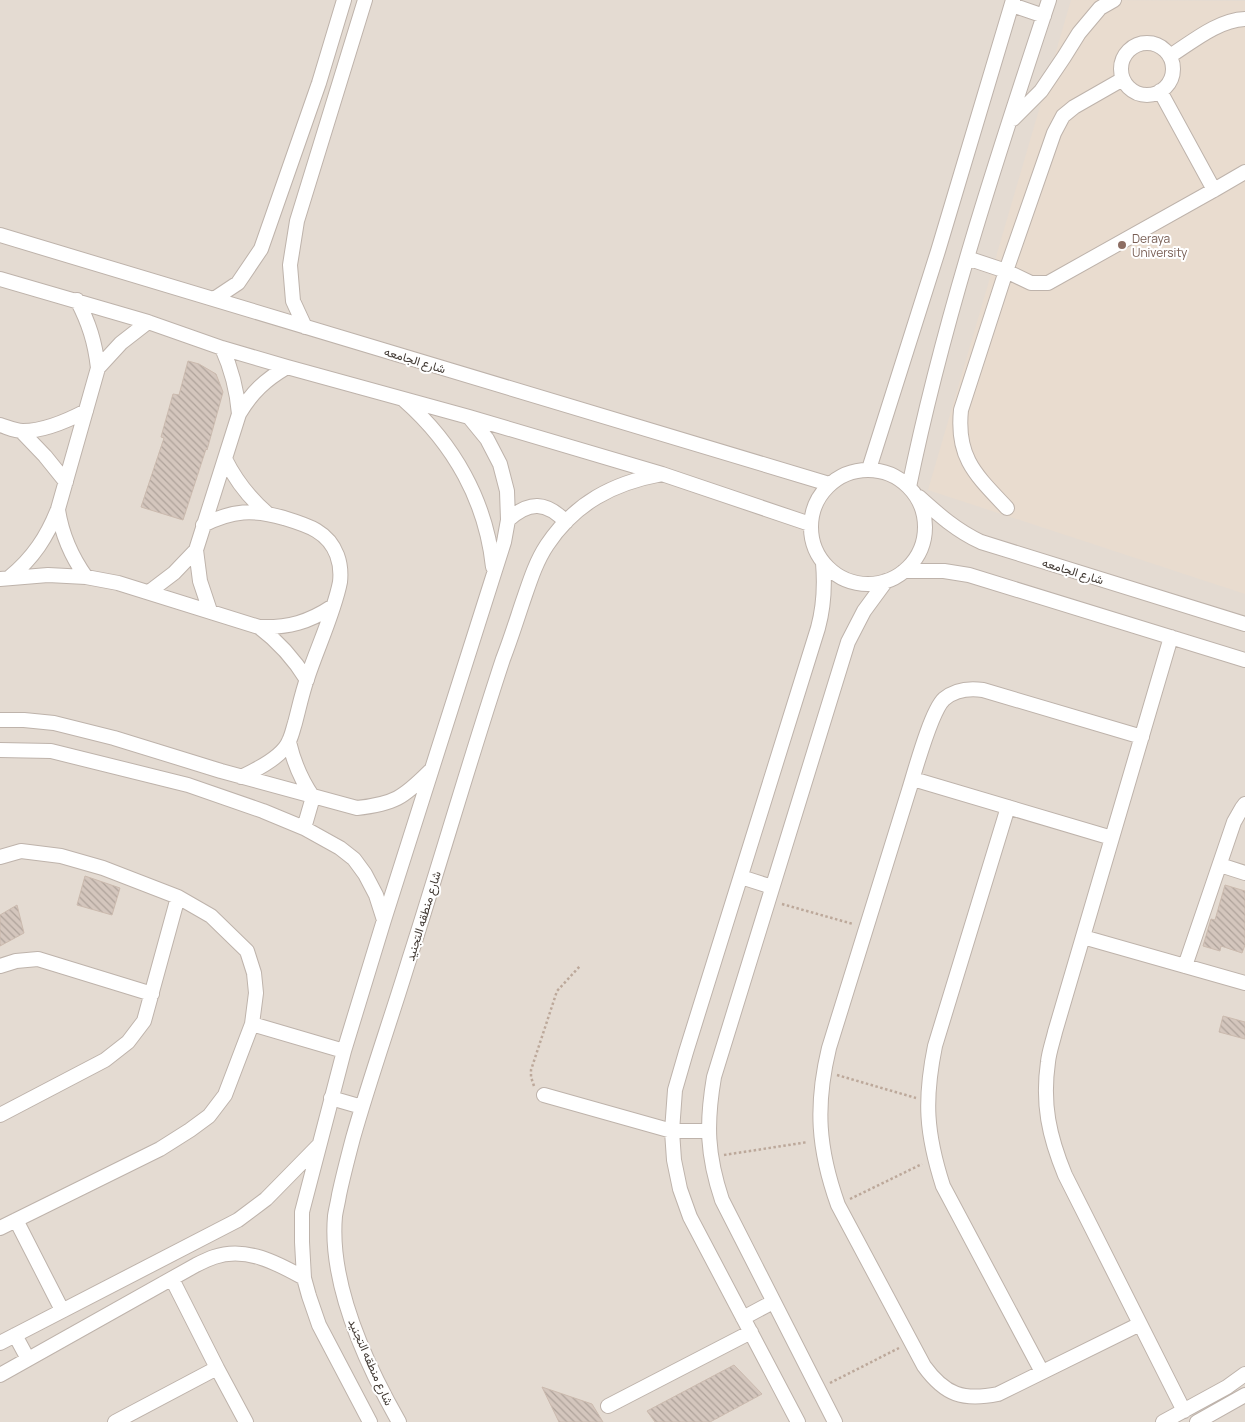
<svg xmlns="http://www.w3.org/2000/svg" width="1245" height="1422" viewBox="0 0 1245 1422" font-family="Manrope,Vazirmatn,sans-serif">
  <defs>
    <pattern id="building-back-hatch" width="6" height="6" patternUnits="userSpaceOnUse" patternTransform="scale(1.25)"><rect width="6" height="6" fill="#d4c6bd"/><path d="M-1 5l2 2M0 0l6 6M5-1l2 2" fill="none" stroke="#aea29a"/></pattern>
  </defs>
  <rect width="100%" height="100%" fill="#f0eae4"/>
  <path fill="#e4dbd2" d="M0 0H1245V1422H0Z"/>
  <path fill="#e9dccf" d="M1071 0 1245 1V594L928 490Z"/>
  <path fill="url(#building-back-hatch)" stroke="#cbbaae" d="M188 361 199 364 216 374 223 392 207 450 206 449 183 520 141 507 164 438 161 437 173 394 179 395Z
    M85 876 120 888 112 915 77 905Z
    M1225 885 1245 891V945L1242 953 1221 946 1220 951 1203 946 1211 919 1215 920Z
    M17 905 24 933 0 946V915Z
    M1223 1016 1245 1022V1039L1219 1032Z
    M734 1365 762 1394 710 1422H655L647 1411Z
    M542 1387 592 1404 603 1422H559Z"/>
  <g fill="none" stroke-linecap="round" stroke-linejoin="round">
    <g stroke="#beb3ab" stroke-width="16">
      <path id="minor" d="M1012 5 1044 16
        M1121 69a26 26 0 1 1 52 0a26 26 0 1 1-52 0Z
        M1170 56C1192 42 1218 20 1245 19
        M1160 91 1214 190 1245 172
        M1013 119 1041 91 1064 57 1079 33 1100 8 1114 0
        M0 235 829 484
        M967 258 1006 271 1031 283H1048L1214 190
        M0 279 148 322 222 348 287 367 469 417 662 474 810 524
        M214 299 238 283 261 249 319 83 344 0
        M305 327 293 301 290 265 297 221 365 0
        M222 348C232 370 237 390 239 414
        M98 368 121 343 148 322
        M404 400C454 444 486 501 493 567
        M0 425C7 427 15 431 23 431 45 431 67 421 86 411
        M21 431 45 456 66 482
        M225 459C236 481 249 498 268 514
        M869 469 938 251 1013 0
        M811 527a57 57 0 1 1 114 0a57 57 0 1 1-114 0Z
        M909 487C943 321 996 160 1049 0
        M919 497C939 515 957 531 981 542L1245 624
        M1007 508C976 475 956 458 961 410L1006 271 1054 133 1063 116 1074 107 1123 79
        M58 510C62 535 71 556 86 577
        M508 520C529 501 546 501 566 522
        M203 525C233 510 253 509 284 518 307 525 328 531 337 555 340 563 341 573 340 582 334 613 317 648 307 679 302 693 299 708 295 723 293 729 292 735 289 741 283 756 256 770 241 777
        M196 550 200 581 210 611
        M904 571H944L969 575 1245 660
        M10 577C33 558 47 537 58 509L98 368C95 342 89 323 77 300
        M0 579 48 575 86 577 118 583 259 627C289 628 309 622 333 606
        M149 592 174 573 196 550 239 414C252 392 265 380 287 367
        M259 627C279 642 294 659 307 680
        M1171 637 1055 1032C1053 1041 1049 1052 1048 1062 1042 1104 1049 1136 1065 1175L1184 1411
        M0 720H24L54 723 114 738 221 771 357 808C394 804 403 798 430 771
        M289 742C294 763 301 780 313 797L304 828
        M0 750 51 751 188 785 263 811 304 828 340 848 354 859 365 874 376 895 384 920
        M913 779 1112 838
        M1008 807 935 1046C924 1100 926 1133 943 1186L1042 1372
        M0 857 21 851 61 856 103 868 178 897 211 916 247 951 254 973 256 993 252 1024 225 1095 209 1116 190 1130 160 1149 0 1228
        M1220 865 1245 873
        M741 877 772 887
        M1083 937 1245 983
        M0 966 16 961 38 959 152 994
        M1185 966 1234 822 1242 808 1245 804
        M252 1024 344 1051
        M544 1095 672 1131H708
        M331 1098 362 1107
        M0 1115 105 1060 128 1042 144 1021 178 897
        M16 1220 62 1310
        M743 1318 773 1302
        M1140 1324 998 1394C963 1401 945 1395 924 1366L838 1205C818 1149 815 1106 829 1048 855 962 882 876 909 790 915 771 931 711 944 699 956 689 969 688 983 690L1142 737
        M15 1335 28 1359
        M0 1343 238 1220 266 1199 319 1145
        M217 1368 246 1422
        M0 1375 196 1265C202 1262 208 1259 214 1257 246 1246 277 1263 304 1278
        M608 1406 751 1332
        M115 1422 217 1368 172 1279
        M370 1422 319 1325 309 1296 304 1278 302 1242V1212L344 1051 384 920 504 542 508 520 507 491 500 464 487 439 469 417
        M399 1422C366 1364 329 1284 335 1216 336 1209 338 1202 339 1195 343 1176 348 1157 353 1138 370 1078 391 1019 409 960 441 860 470 759 503 659 510 641 516 622 522 604 529 584 535 563 547 545 575 503 613 483 662 474
        M798 1422 690 1217 680 1189 674 1160 672 1131 675 1090 686 1052 818 628C824 606 825 586 823 563
        M835 1422 722 1200C707 1155 706 1124 714 1077L848 642 864 611 886 581
        M1163 1422 1227 1387 1245 1374
        M1197 1422 1245 1395"/>
    </g>
    <path stroke="#bca89a" stroke-width="2.5" stroke-dasharray="2.5 2.5" stroke-linecap="butt" d="M782 904 853 924
      M837 1075 916 1098
      M534 1086 531 1077V1070L557 991 580 966
      M724 1155 808 1142
      M850 1199 922 1164
      M830 1383 899 1348"/>
    <use href="#minor" stroke="#fff" stroke-width="14"/>
  </g>
  <circle fill="#8d6e63" stroke="#fff" stroke-width="2" cx="1122" cy="245" r="5"/>
  <g text-anchor="middle" dominant-baseline="central" stroke-width="4" stroke-linejoin="round" paint-order="stroke">
    <g font-size="12" fill="#785e54" stroke="#fff" text-anchor="start">
      <text x="1132" y="238">Deraya<tspan x="1132" dy="14">University</tspan></text>
    </g>
    <g font-size="12" fill="#423a34" stroke="#fff">
      <text transform="translate(415 360) rotate(17)">شارع الجامعه</text>
      <text transform="translate(1073 571) rotate(17)">شارع الجامعه</text>
      <text transform="translate(423 916) rotate(-73)">شارع منطقه التجنيد</text>
      <text transform="translate(371 1362) rotate(66)">شارع منطقه التجنيد</text>
    </g>
  </g>
</svg>
